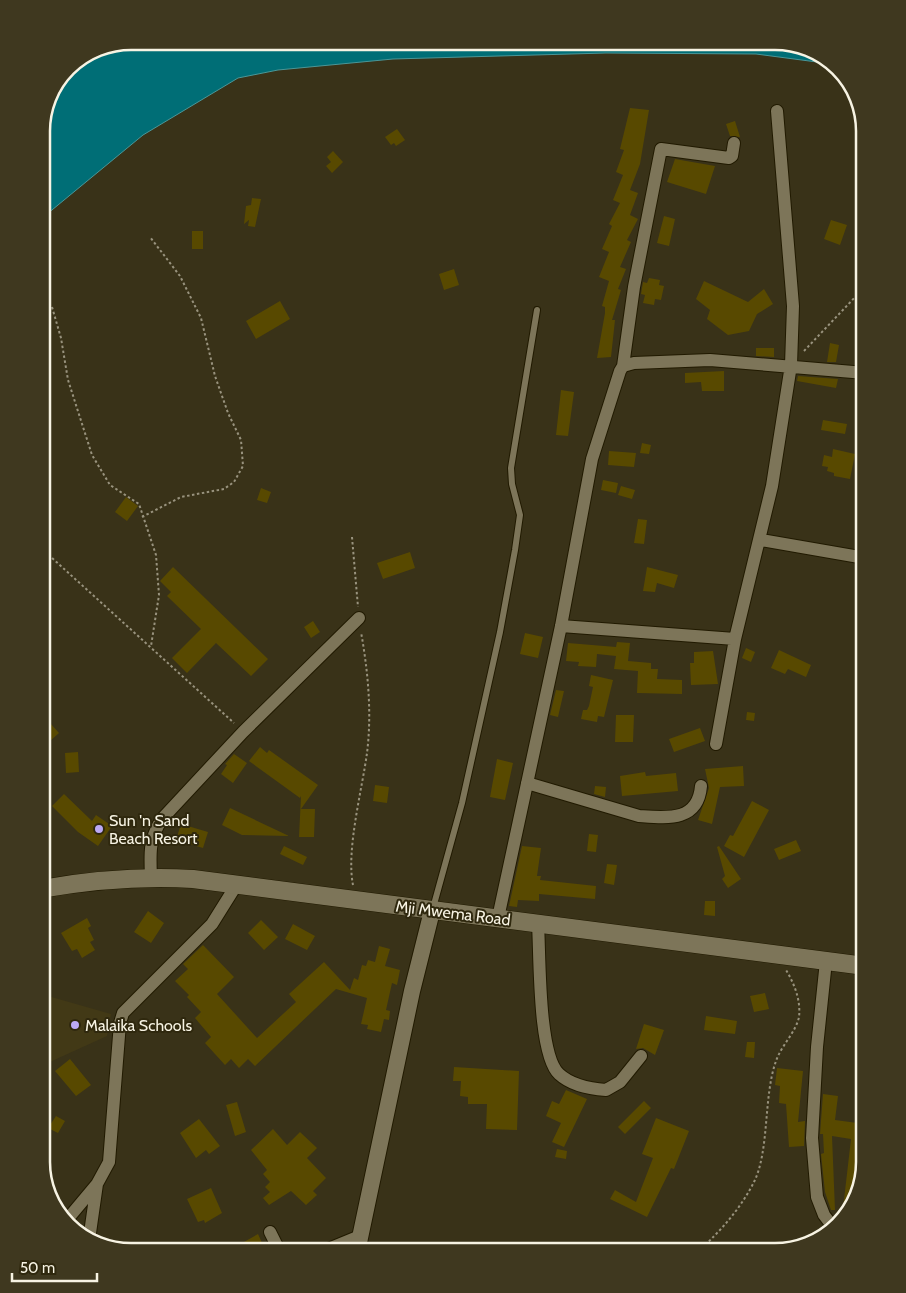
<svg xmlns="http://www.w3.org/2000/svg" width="906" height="1293" viewBox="0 0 906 1293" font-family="Cabin,sans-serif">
  <rect width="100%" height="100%" fill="#393218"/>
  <path fill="#423916" d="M41 994 111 1014 107 1036 41 1066Z"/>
  <path fill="#006e76" stroke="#4a9697" d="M131 41H781L825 56 832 64 756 54 606 53 393 59 278 70 238 78 143 135 41 219V124L51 91 71 64Z"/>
  <path fill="#584900" d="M630 108 649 110 640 164 630 190 638 193 630 215 638 219 627 240 631 242 620 267 626 269 618 289 621 290 612 320H615L611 357 597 358 605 313V307L602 306 609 281 599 277 609 252 602 249 612 226 609 224 620 203 613 200 623 175 616 172 624 150 620 149Z
    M735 121 740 137H739L730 136 726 124Z
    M397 129 405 140 396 146 394 143 391 145 385 137Z
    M333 151 343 162 332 173 326 166 331 162 327 157Z
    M675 159 715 166 706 194 667 182Z
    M252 198 261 199 255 227 248 226 249 220 244 224 246 206 251 205Z
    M664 216 675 219 669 246 657 243Z
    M831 220 847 225 840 245 824 239Z
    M192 231H203V249H192Z
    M454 269 459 285 444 290 439 274Z
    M649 278 660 280 659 285 664 286 661 300 655 299 654 305 643 303 645 295 641 294 643 282 647 283Z
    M704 281 748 302 764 289 773 304 757 314 749 331 728 335 707 319 710 310 696 299Z
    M280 301 290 319 256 339 246 321Z
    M830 343 839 345 836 362H827Z
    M756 348H774V357L756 356Z
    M724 371V391H702L701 382 685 383V373Z
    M798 376 838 379 836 388 797 381Z
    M561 390 574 392 568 436 556 435Z
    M823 420 847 424 845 434 821 430Z
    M642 443 651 445 649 454 640 453Z
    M833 449 855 454 850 479 834 476V473L827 471 828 467 822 466 824 455 832 457Z
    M609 451 636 453 634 467 608 465Z
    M603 480 618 483 616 493 601 490Z
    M621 486 635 490 632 499 618 495Z
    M261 488 271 492 267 503 257 500Z
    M126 497 138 506 127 521 115 512Z
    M638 519 647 520 644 544 634 543Z
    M410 552 415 568 383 579 377 563Z
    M173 567 268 659 251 676 216 643 187 673 172 658 201 629 167 596 171 592 160 581Z
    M647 567 678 575 674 588 657 583 655 592 643 591Z
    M313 621 320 632 311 638 304 627Z
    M525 633 543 637 538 658 520 654Z
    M617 642 630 643 628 661 651 663V669H658L657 679 682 680V694L637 693 638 671 614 669 616 656 597 654 596 667 578 666 579 662 566 661 568 643 616 647Z
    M746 648 755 652 751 662 742 658Z
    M779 650 811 665 806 677 788 669 785 674 771 668Z
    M713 651 718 684 691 685 690 663H694V652Z
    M591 675 613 680 604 717 598 716 597 722 581 719 583 710H587L589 706 593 687 589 686Z
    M556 690 564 691 558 717 550 715Z
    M747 712 755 713 754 721 746 720Z
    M41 713 59 733 41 749Z
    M616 715H634L633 742H615Z
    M700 728 705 741 674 752 669 739Z
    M260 747 267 753 269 750 318 785 301 809H315L314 837H299L301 796 300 798 249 761Z
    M78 752 79 772 66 773 65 753Z
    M234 754 247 763 233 783 221 774 227 765 225 764Z
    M497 759 513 763 505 800 490 797Z
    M743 766 744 786 720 787 712 824 698 820 709 788 705 769Z
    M645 772 646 776 676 773 678 791 622 796 620 776Z
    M375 785 389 787 387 803 373 801Z
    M595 786 606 787 605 797 594 794Z
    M64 794 92 821 96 815 112 826 98 846 78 832 52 806Z
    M752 801 769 810 744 857 724 846 730 835 733 836Z
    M230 808 289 836 242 835 222 825Z
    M181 824 208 832 203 848 176 840Z
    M589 834 598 835 596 852 587 851Z
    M796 840 801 851 779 860 774 849Z
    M284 846 307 857 303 865 280 854Z
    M522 846 541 848 537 876H541L540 880 596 886 595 899 539 894V901L518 900 517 907 509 906Z
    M719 846 741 879 728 888 722 879 725 876 717 847Z
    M607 864 617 865 614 885 604 883Z
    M705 901H715V916L704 915Z
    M148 911 164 923 151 943 134 932Z
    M87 918 91 926 88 928 94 940 90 942 95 950 82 958 77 949 72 951 61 933Z
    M261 920 278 937 264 950 248 933Z
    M293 924 315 936 307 950 285 939Z
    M203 945 234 977 217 994 257 1038 296 1002 289 994 324 962 350 990 354 978 358 980 362 965 366 966 368 960 375 962 379 946 390 949 385 966 400 970 397 985 392 983 386 1010 390 1011 389 1020 384 1019 381 1032 367 1029 368 1025 361 1024 367 998 336 989 255 1066 248 1059 239 1068 231 1059 225 1065 205 1043 211 1037 195 1018 201 1012 187 997 189 995 175 981 188 969 183 964Z
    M765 993 769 1009 754 1012 750 996Z
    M706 1016 737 1021 735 1034 704 1030Z
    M644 1024 664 1030 655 1055 643 1048 636 1049Z
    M747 1042H755L754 1058 745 1057Z
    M70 1059 91 1085 76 1096 55 1071Z
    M454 1067 519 1071 517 1130 486 1129 487 1104H468V1097L460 1096 461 1081H453Z
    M777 1068 803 1071 798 1122 805 1121 804 1146 789 1147 786 1104 779 1103 780 1086 775 1085Z
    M566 1090 587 1099 564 1147 552 1142 561 1123 546 1116 552 1101 559 1104Z
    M823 1094 838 1096 835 1120 865 1124V1163L853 1207 842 1217 851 1139 832 1136 835 1210H831L825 1192 821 1154 824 1153 823 1134H820Z
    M644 1101 651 1108 625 1134 618 1127Z
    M237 1102 246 1132 235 1136 226 1105Z
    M56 1116 65 1121 58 1133 48 1128Z
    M656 1118 689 1131 674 1169 671 1168 647 1217 610 1199 615 1190 636 1202 653 1158 642 1154Z
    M199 1119 220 1146 209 1154 206 1150 196 1158 180 1133Z
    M273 1129 287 1145 300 1132 317 1148 307 1158 326 1178 313 1191 317 1195 306 1205 291 1191 269 1205 263 1198 270 1192 265 1187 270 1182 263 1174 267 1170 251 1150Z
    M557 1149 567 1151 566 1159 555 1157Z
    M211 1188 222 1213 205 1223 204 1220 198 1222 187 1199Z
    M258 1234 263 1245 247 1252H226Z"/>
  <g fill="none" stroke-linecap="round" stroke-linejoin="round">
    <g stroke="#211a01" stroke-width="8">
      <path id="service" d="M433 908 462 803 500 632 515 550 520 515 512 484 511 468 537 310"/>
    </g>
    <g stroke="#211a01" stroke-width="14">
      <path id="minor" d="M623 366 634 287 661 149 729 158 732 156 734 143
        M761 540 865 558
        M561 626 735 639
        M716 744 735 639 772 486 791 365 793 306 777 111
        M527 783 639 816C667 818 698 822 701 786
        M151 877C150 853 149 841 161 820L243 732 359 618
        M498 918 561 626 592 459 620 371 623 366 634 363 710 360 865 373
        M538 924C540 955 538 1055 559 1074 571 1085 591 1089 606 1090L620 1082 641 1056
        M826 961 817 1047 812 1138 817 1197 824 1215 833 1227
        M66 1221 97 1184 109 1162 120 1023 123 1013 212 924 237 884
        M270 1232 280 1252
        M89 1240 97 1184
        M321 1252 360 1236"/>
    </g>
    <g stroke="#211a01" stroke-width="18">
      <path id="tertiary" d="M357 1252 412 991 432 911"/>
    </g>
    <g stroke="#211a01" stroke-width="19">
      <path id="secondary" d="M41 889C92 880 142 876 193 879L865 966"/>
    </g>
    <path stroke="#99937e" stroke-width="2" stroke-dasharray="2.5 2.5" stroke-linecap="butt" d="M52 307 61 338 68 380 92 455 110 485 139 504 156 555 159 595 151 646
      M804 351 858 294 865 263
      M142 517 181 497 224 489 234 482 243 466 241 440 228 413 215 376 201 318 180 276 150 237
      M352 537 358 607
      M41 548 234 723
      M353 885C346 850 362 790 367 753 372 713 368 671 361 632
      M698 1252C721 1230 738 1212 753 1184 770 1152 763 1097 776 1061 781 1046 796 1032 799 1017 801 1000 794 983 786 970"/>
    <use href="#service" stroke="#7d7559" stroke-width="6"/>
    <use href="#minor" stroke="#7d7559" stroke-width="12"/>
    <use href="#tertiary" stroke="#7d7559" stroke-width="16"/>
    <use href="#secondary" stroke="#7d7559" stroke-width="18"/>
  </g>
  <g fill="#bca9f5" stroke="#2f280e" stroke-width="2">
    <circle cx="99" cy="829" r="5"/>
    <circle cx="75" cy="1025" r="5"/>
  </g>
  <g text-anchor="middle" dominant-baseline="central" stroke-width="4" stroke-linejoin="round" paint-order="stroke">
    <g font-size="16" fill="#f7f3e3" stroke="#2f280e" text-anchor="start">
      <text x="109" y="820">Sun 'n Sand<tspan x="109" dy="18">Beach Resort</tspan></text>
      <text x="85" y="1025">Malaika Schools</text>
    </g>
    <g font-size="16" fill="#f7f3e3" stroke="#2f280e">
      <text transform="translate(453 913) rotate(7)">Mji Mwema Road</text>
    </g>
  </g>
  <path d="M0 0H906V1293H0ZM131 50H775A81 81 0 0 1 856 131V1162A81 81 0 0 1 775 1243H131A81 81 0 0 1 50 1162V131A81 81 0 0 1 131 50Z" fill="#3f381f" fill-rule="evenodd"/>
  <path fill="none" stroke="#f7f3e3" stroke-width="2.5" d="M131 50H775A81 81 0 0 1 856 131V1162A81 81 0 0 1 775 1243H131A81 81 0 0 1 50 1162V131A81 81 0 0 1 131 50Z"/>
  <path d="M12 1273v8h85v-8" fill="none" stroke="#f7f3e3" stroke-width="2.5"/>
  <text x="20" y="1273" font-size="15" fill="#f7f3e3" stroke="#2f280e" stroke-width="4" paint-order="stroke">50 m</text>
</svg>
